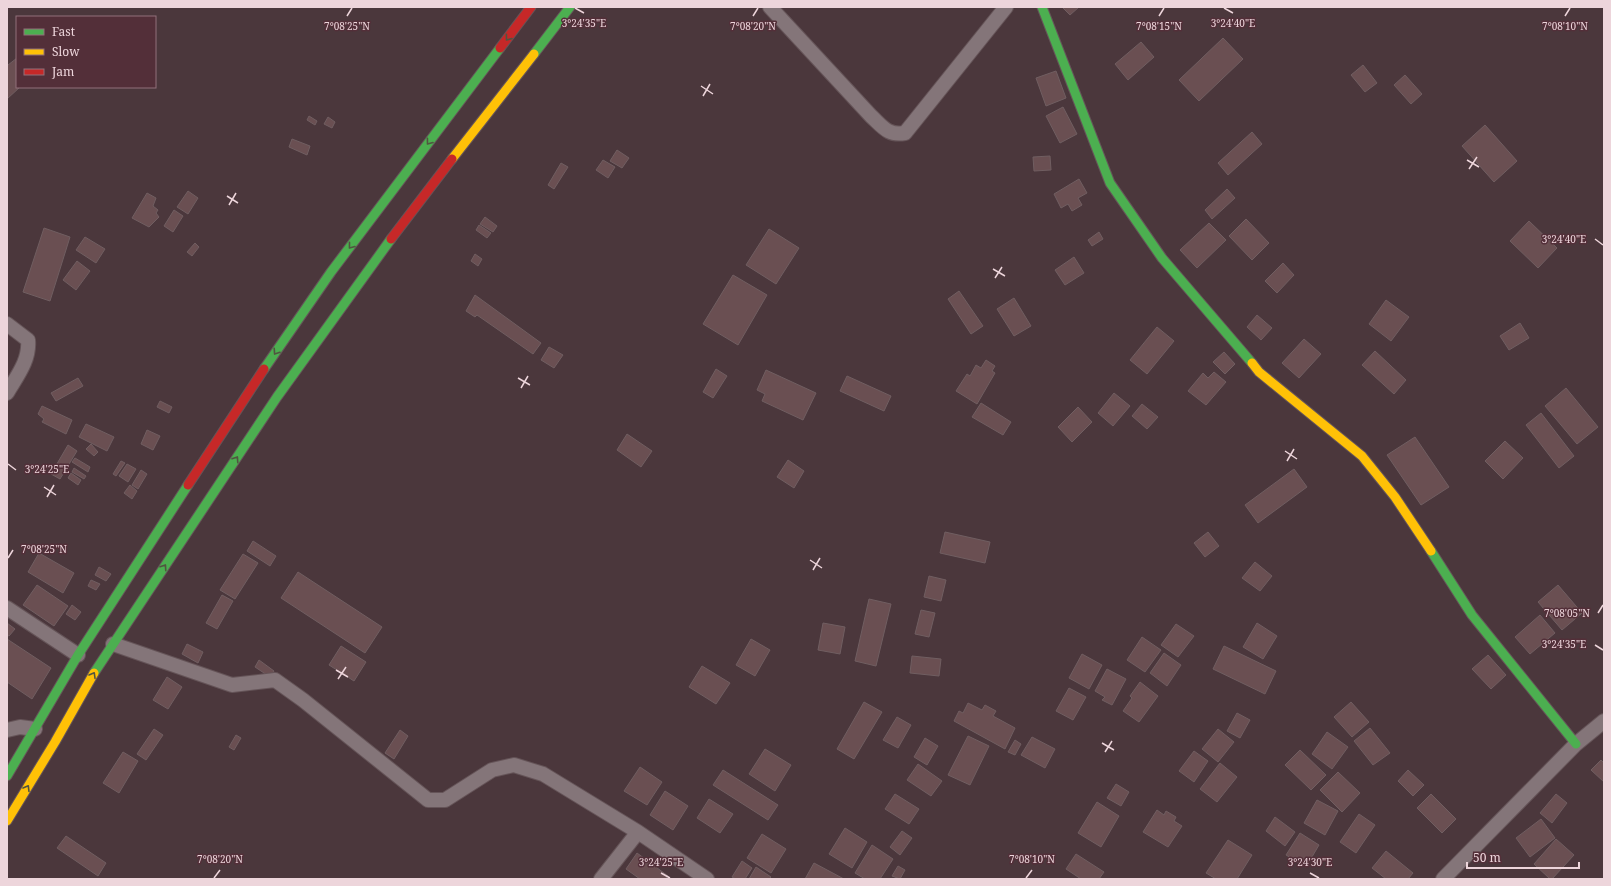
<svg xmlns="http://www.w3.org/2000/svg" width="1611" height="886" viewBox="0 0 1611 886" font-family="'Noto Serif',serif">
  <rect width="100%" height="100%" fill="#4b373c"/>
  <path fill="#6a4f52" stroke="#705e61" d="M1062 7H1079L1070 15Z
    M1223 38 1243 59 1199 101 1179 80Z
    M1141 42 1154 57 1128 80 1115 64Z
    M17 58V87H20L7 99V64L8 65Z
    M1363 65 1377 83 1365 92 1351 75Z
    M1056 71 1066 98 1046 106 1036 78Z
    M1405 75 1422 94 1411 104 1394 85Z
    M1063 107 1077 134 1060 143 1046 116Z
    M309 116 317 121 315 125 307 120Z
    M328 117 335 122 332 128 324 124Z
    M1485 125 1517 161 1494 182 1462 146Z
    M1252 132 1262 144 1228 175 1218 163Z
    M292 139 310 146 307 155 289 147Z
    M617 150 629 158 622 168 610 161Z
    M1050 156 1051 170 1034 171 1033 157Z
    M603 160 615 167 608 178 596 170Z
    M561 163 568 167 554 189 548 185Z
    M1079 179 1087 193 1078 198 1082 205 1072 211 1068 204 1061 208 1054 194Z
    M1227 189 1235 198 1212 219 1205 210Z
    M188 191 198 198 188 214 177 207Z
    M147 193 156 198 153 206 158 210 156 213 159 217 149 227 132 218Z
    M174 210 183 216 173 232 164 226Z
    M485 217 497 226 493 232 480 224Z
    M1246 219 1269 243 1252 260 1229 236Z
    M1529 221 1557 248 1538 268 1510 241Z
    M1209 223 1226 240 1197 268 1180 250Z
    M479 225 491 233 487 238 476 230Z
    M44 228 70 237 50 301 23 292Z
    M769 229 799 248 776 284 746 265Z
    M1099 232 1103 239 1092 246 1088 240Z
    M85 237 105 249 96 263 76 250Z
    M195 243 199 247 192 256 187 252Z
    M475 254 482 259 478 266 471 261Z
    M1074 257 1084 273 1065 285 1055 270Z
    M77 261 90 271 76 290 63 280Z
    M1283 263 1294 275 1277 293 1265 281Z
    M733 275 767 295 738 345 703 324Z
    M959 291 983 326 971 334 948 299Z
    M475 295 541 343 533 354 477 315 475 317 466 311Z
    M1014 298 1031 326 1014 336 997 309Z
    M1386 300 1409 317 1391 341 1369 324Z
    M1257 315 1272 328 1261 340 1247 327Z
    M1520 323 1529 338 1509 350 1500 336Z
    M1157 327 1174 341 1147 374 1130 360Z
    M1304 339 1321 354 1299 378 1282 363Z
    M549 347 563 355 554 368 541 360Z
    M1375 351 1406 380 1394 394 1362 365Z
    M1224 352 1235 364 1225 374 1213 362Z
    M986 360 995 366 992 371 995 373 977 404 956 391 967 374 970 376 976 365 981 368Z
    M716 369 727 376 713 398 703 392Z
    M766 370 816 393 803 420 762 401 765 394 757 390Z
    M1214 372 1226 382 1206 405 1188 391 1203 373 1208 378Z
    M847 376 891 396 884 411 840 391Z
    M78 378 83 386 56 401 51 393Z
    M1566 388 1598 427 1577 444 1545 406Z
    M1114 393 1130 406 1113 426 1098 413Z
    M160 401 172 407 169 413 157 407Z
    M981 403 1011 422 1003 435 972 417Z
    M1142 404 1158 417 1147 429 1132 416Z
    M42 406 72 420 66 434 42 422 44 419 38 414Z
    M1078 407 1092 422 1072 442 1058 427Z
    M1541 413 1574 456 1559 468 1526 425Z
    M86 424 114 437 107 451 79 437Z
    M147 430 160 436 153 450 141 444Z
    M627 434 652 451 641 467 617 450Z
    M1415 437 1449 487 1421 505 1387 455Z
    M1505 441 1523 458 1503 479 1485 461Z
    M91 444 98 452 94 456 86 449Z
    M68 445 77 451 60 479 51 474Z
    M75 458 90 467 88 472 72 462Z
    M788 460 804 471 794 488 777 477Z
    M121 461 125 463 116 476 113 474Z
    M127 464 136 469 128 482 119 476Z
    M74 468 86 476 84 479 72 472Z
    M1294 469 1307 487 1258 523 1245 505Z
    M141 470 147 474 138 489 132 485Z
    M71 473 81 480 78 485 68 478Z
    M130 485 137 491 132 499 124 493Z
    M945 532 990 542 985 563 940 553Z
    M1208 532 1219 546 1205 557 1194 543Z
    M253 541 276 556 270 566 247 551Z
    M39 553 74 573 63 593 28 572Z
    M243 554 258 563 235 599 220 590Z
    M1255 562 1272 576 1260 591 1242 578Z
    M99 567 111 574 106 581 95 575Z
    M298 572 382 627 365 653 281 598Z
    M929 576 946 580 941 601 924 597Z
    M91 580 100 584 96 590 88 586Z
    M37 585 68 606 54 626 23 605Z
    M1558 585 1582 613 1562 630 1538 602Z
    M222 595 233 601 217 629 206 623Z
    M869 599 891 604 876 666 855 661Z
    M72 605 81 612 75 620 66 614Z
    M921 610 935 613 929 637 915 634Z
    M1540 615 1555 633 1530 654 1515 637Z
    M7 623 15 629 9 636 7 635Z
    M823 623 845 627 840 654 818 650Z
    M1257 623 1277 636 1263 659 1243 647Z
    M1176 624 1194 636 1178 657 1161 645Z
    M1142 637 1161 650 1145 672 1127 660Z
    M7 639 51 668 32 699 7 682Z
    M751 639 770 650 755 676 736 665Z
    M187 644 203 652 198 663 182 654Z
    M341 646 366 662 354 681 329 665Z
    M1224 646 1276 671 1265 694 1213 669Z
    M1164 653 1181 665 1167 686 1150 673Z
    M1082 654 1102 665 1089 689 1069 678Z
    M1488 655 1506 675 1491 689 1472 669Z
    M912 656 941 659 939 676 910 673Z
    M259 660 274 671 270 677 255 667Z
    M702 666 730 683 716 704 689 687Z
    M1107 669 1126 679 1112 705 1102 700 1105 697 1095 691Z
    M167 677 182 687 168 709 153 700Z
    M1140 682 1158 696 1139 722 1123 711 1132 698 1130 696Z
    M1069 688 1086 697 1073 720 1056 711Z
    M864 702 882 712 854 759 837 749Z
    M1351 702 1369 722 1352 737 1334 717Z
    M968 703 982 710 985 705 996 711 993 716 1015 728 1005 749 954 721 959 711 963 713Z
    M1237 713 1250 720 1240 738 1227 731Z
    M897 717 911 725 898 748 883 740Z
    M1370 728 1390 753 1373 765 1354 741Z
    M154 729 163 735 146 760 137 754Z
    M1218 729 1234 742 1218 762 1202 749Z
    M400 730 408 736 394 759 385 753Z
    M1327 732 1348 747 1332 769 1312 754Z
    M236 735 241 738 234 750 229 747Z
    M968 736 989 746 970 785 948 775Z
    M1032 737 1055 749 1045 768 1021 755Z
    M925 738 938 746 927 765 914 757Z
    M1015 740 1021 744 1015 755 1008 752Z
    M765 749 791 765 775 791 749 774Z
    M1300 750 1326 775 1311 790 1285 765Z
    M1194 751 1208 761 1194 782 1179 771Z
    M123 752 138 761 119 793 103 783Z
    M1601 760 1604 763V782L1591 770Z
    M1220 763 1237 777 1217 802 1200 789Z
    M918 764 942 781 931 796 907 780Z
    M640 767 662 782 647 805 624 791Z
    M723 770 778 805 768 820 713 785Z
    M1408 770 1424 785 1413 796 1398 781Z
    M1338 772 1360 793 1342 812 1320 790Z
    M1116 784 1129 792 1121 806 1107 798Z
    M665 791 688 806 673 830 650 815Z
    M895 794 919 809 909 824 885 809Z
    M1431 794 1456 819 1442 833 1417 808Z
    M1556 794 1567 803 1552 823 1540 813Z
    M709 799 733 814 720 833 697 818Z
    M1317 800 1338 811 1325 835 1304 823Z
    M1097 802 1119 816 1101 847 1078 833Z
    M1157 810 1164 815 1166 811 1176 817 1174 821 1182 826 1168 847 1143 832Z
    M1359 814 1375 825 1356 853 1340 842Z
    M1275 817 1295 832 1285 846 1266 831Z
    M1541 819 1555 838 1530 857 1516 838Z
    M845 828 867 842 852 868 829 854Z
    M902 831 912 838 900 855 890 847Z
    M1300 833 1319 845 1306 867 1286 855Z
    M762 834 786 849 771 873 747 858Z
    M66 836 106 863 98 876 57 848Z
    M1556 839 1574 855 1552 879H1550L1534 864Z
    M1228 840 1252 855 1237 879H1216L1206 873Z
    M872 845 893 859 880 879H865L855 873Z
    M1386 851 1413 873 1408 879H1386L1372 868Z
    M637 853 668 876 665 879H640L626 869Z
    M1076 854 1104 872 1099 879H1081L1066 869Z
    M742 861 752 868 745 879H736L732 877Z
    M814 863 844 879H805Z
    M898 866 905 870 900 879 892 876Z
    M756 867 771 877 769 879H749Z"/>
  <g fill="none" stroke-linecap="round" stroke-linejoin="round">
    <g stroke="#655458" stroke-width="16">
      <path id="street" d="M770 7 871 116C883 127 888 136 905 133L1006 7
        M7 324 28 340C30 360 17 376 7 393
        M7 608 78 655
        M113 644 232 685 275 680 303 700 428 800H445L492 770 514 765 543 774 638 832 707 879
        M7 730 20 727 35 729
        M601 879 638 832
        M1443 879 1576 744 1604 721"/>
    </g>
    <g stroke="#655458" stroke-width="11">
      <path id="fast" d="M1042 7 1110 183 1162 258 1252 363
        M534 54 570 7
        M264 369 331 272 500 48
        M1431 551 1472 615 1576 744
        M94 673 277 397 391 239
        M7 776 78 655 188 485"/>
    </g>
    <g stroke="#655458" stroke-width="11">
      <path id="slow" d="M452 159 534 54
        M1252 363 1259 372 1362 456 1395 497 1431 551
        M7 821 55 742 94 673"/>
    </g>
    <g stroke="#655458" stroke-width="11">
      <path id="jam" d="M500 48 531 7
        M391 239 452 159
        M188 485 264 369"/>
    </g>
    <use href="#street" stroke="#847579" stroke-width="14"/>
    <use href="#fast" stroke="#4caf50" stroke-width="9"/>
    <use href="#slow" stroke="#ffc107" stroke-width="9"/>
    <use href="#jam" stroke="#c62828" stroke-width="9"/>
  </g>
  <defs><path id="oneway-chevron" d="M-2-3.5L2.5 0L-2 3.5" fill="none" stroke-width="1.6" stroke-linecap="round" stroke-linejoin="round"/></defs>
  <g stroke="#515540">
    <use href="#oneway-chevron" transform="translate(508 38) rotate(127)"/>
    <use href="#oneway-chevron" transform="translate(429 142) rotate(127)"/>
    <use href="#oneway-chevron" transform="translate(351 246) rotate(128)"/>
    <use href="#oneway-chevron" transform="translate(276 352) rotate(124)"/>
    <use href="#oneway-chevron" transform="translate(236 459) rotate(-56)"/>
    <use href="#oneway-chevron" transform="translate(164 567) rotate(-56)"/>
    <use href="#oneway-chevron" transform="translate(93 675) rotate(-60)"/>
    <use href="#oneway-chevron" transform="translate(27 788) rotate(-59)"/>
  </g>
  <path fill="none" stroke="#edd5db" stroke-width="1.5" d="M575 8 584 13M1224 8 1233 13M347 16 352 8M753 16 758 8M1159 16 1164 8M1565 16 1570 8M701 86 713 94M703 96 710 84M1467 160 1479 167M1469 169 1477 157M227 196 238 203M229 205 236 193M1595 239 1603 245M993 269 1005 276M995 278 1002 267M518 378 530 385M521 388 528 376M1285 451 1297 459M1287 461 1294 449M8 464 16 470M44 487 56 495M47 497 54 485M8 558 13 550M810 560 822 568M813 570 820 558M1598 613 1603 605M1595 645 1603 650M336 670 348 677M338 679 346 667M1102 743 1114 750M1105 752 1112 741M661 873 670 878M1310 873 1319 878M214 878 220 870M1026 878 1032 870"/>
  <g font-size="10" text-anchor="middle" fill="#edd5db" stroke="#532f39" stroke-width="3" stroke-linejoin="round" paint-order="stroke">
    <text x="584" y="27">3°24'35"E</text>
    <text x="1233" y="27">3°24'40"E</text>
    <text x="347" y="30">7°08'25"N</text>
    <text x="753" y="30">7°08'20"N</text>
    <text x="1159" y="30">7°08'15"N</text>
    <text x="1565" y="30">7°08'10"N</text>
    <text x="1564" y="243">3°24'40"E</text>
    <text x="47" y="473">3°24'25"E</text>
    <text x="44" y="553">7°08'25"N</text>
    <text x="1567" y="617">7°08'05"N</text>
    <text x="1564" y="648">3°24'35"E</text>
    <text x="220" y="863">7°08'20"N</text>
    <text x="1032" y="863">7°08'10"N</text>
    <text x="661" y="866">3°24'25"E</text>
    <text x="1310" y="866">3°24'30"E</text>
  </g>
  <rect width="1611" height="886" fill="none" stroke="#edd5db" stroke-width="16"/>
  <rect x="16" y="16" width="140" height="72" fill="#532f39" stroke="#91717a"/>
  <rect x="24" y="29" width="20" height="6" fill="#4caf50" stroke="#91717a"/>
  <text x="52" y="36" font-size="12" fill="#edd5db">Fast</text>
  <rect x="24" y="49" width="20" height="6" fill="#ffc107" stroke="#91717a"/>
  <text x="52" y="56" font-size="12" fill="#edd5db">Slow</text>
  <rect x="24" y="69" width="20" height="6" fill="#c62828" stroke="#91717a"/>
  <text x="52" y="76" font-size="12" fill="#edd5db">Jam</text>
  <path d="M1467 862v6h112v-6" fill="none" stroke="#edd5db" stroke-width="2"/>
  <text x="1473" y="862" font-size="12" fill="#edd5db" stroke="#532f39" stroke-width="3" paint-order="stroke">50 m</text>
</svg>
